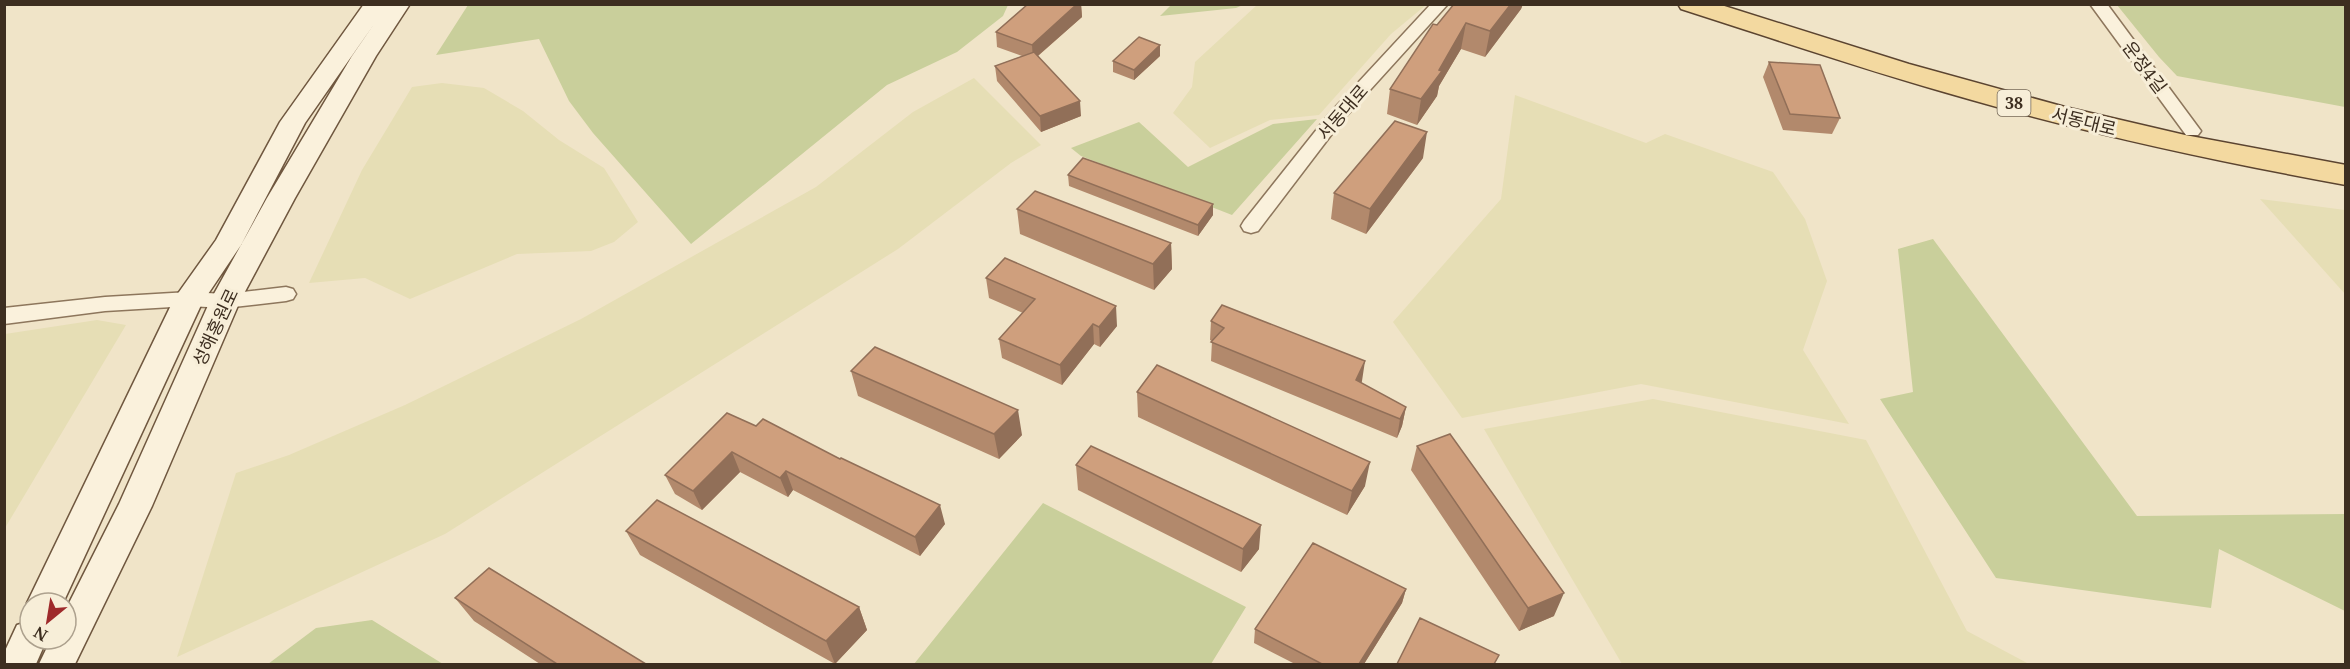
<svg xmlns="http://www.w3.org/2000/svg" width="2350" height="669" viewBox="0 0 2350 669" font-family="'Noto Serif','Noto Sans KR',serif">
  <rect width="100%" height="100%" fill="#f0e4c8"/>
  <path fill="#e6deb5" d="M1257 5V4L1426 5 1391 34 1319 115 1270 120 1210 148 1173 113 1192 87 1195 62Z
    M974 78 1041 145 1011 163 898 249 445 534 177 657 236 473 289 455 405 405 581 319 816 187 913 112Z
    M442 83 484 88 523 111 559 140 604 168 638 222 614 242 591 251 517 254 410 299 365 278 309 283 362 170 412 87Z
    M1515 95 1646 143 1665 134 1773 172 1805 219 1827 281 1803 350 1849 424 1641 384 1462 418 1393 322 1501 199Z
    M2260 199 2345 210V294Z
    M97 320 126 325 5 528V334Z
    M1653 399 1866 440 1967 631 2029 664H1622L1484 429Z"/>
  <path fill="#c9cf9b" d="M468 5V4L1008 5 1003 16 957 52 887 85 691 244 593 133 569 101 539 39 436 55Z
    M1171 5V4L1243 5 1236 8 1160 16Z
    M2117 5H2345V107L2177 76 2159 57Z
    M1317 119 1232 215 1081 156 1071 148 1139 122 1188 167 1273 124Z
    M1933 239 2137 516 2345 514V611L2219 549 2211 608 1996 578 1880 399 1913 392 1898 249Z
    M1043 503 1246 607 1211 664H914Z
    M372 620 443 664H268L316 628Z"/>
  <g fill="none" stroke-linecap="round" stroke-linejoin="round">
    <g stroke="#8d765c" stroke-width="3">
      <path id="minor" d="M1431 4H1448L1341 122 1258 231 1251 233 1244 231 1241 226 1244 221 1329 114Z
        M2090 4H2107L2198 127 2201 131 2198 135H2186Z
        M286 287 293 289 296 294 293 299 286 301 225 308 189 306 105 311 4 324V308L105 297 189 292 225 294Z"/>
    </g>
    <g stroke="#6f573f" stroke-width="3">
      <path id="secondary" d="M364 4H410L376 56 295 198 240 301 152 506 75 664H39L51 639H66V609L119 504 210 301 267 198 352 56 374 24 305 123 241 245 202 303 63 603H30V609L27 603 174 299 216 240 280 122Z
        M30 621V639H47L36 664H4V653L17 625Z"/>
    </g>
    <g stroke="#5b4430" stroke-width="3">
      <path id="primary" d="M1678 4H1718L1909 64 2065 107 2185 135 2346 165V185C2220 162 2095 135 1972 100 1874 73 1778 40 1681 9Z"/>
    </g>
    <use href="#minor" fill="#faf1dc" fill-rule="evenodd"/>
    <use href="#secondary" fill="#faf1dc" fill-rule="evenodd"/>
    <use href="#primary" fill="#f3d9a0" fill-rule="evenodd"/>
  </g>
  <path fill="#b2896c" d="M1028 4H1081L1082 17 1038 56 1081 116 1041 132 997 81 995 66 1022 56 997 47 996 32Z
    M1454 4H1523L1521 9 1485 57 1461 49 1439 86 1437 96 1417 125 1387 114 1390 89 1437 25Z
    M1160 56 1134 80 1113 72V61Z
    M1769 62 1840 118 1832 134 1783 130 1763 77Z
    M1423 158 1366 234 1331 219 1334 193Z
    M1068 175 1213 215 1198 236 1069 186Z
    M1017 209 1171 243 1172 269 1154 290 1020 234Z
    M986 278 1117 326 1100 347 1094 344 1062 385 1002 358 999 339 1023 313 989 298Z
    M1211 321 1362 381 1361 383 1406 407 1402 426 1397 438 1211 361 1212 341 1210 340Z
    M851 371 1022 435 999 459 858 396Z
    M1137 392 1365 486 1347 515 1138 417Z
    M756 426 945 524 920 556 793 490 788 497 740 472 702 510 675 494 665 475Z
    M1417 446 1554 616 1519 631 1411 470Z
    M1076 465 1259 549 1241 572 1078 490Z
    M626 531 859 607 867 630 835 664 640 555Z
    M1406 589 1402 603 1364 664H1295L1254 643 1255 629Z
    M455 598 646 664H540L474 621Z"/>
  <path fill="#916f58" d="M1077 4H1081L1082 17 1033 60 1032 45Z
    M1511 4H1523L1521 9 1485 57 1490 31Z
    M1466 23 1461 49 1439 86 1437 96 1417 125 1421 99Z
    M1160 45V56L1134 80V70Z
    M1080 101 1081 116 1041 132 1040 116Z
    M1427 132 1423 158 1366 234 1370 209Z
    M1213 204V215L1198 236V225Z
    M1171 243 1172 269 1154 290 1153 264Z
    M1116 306 1117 326 1100 347 1099 327Z
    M1093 324 1094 344 1062 385 1060 365Z
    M1365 361 1362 381 1353 399 1356 380Z
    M1406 407 1402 426 1397 438 1400 419Z
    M1018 410 1022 435 999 459 994 434Z
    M732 452 740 472 702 510 693 491Z
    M1370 462 1365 486 1347 515 1352 491Z
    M786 471 793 490 788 497 780 478Z
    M940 505 945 524 920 556 915 537Z
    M1261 525 1259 549 1241 572 1243 549Z
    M1406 589 1402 603 1364 664H1359Z
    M1564 593 1554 616 1519 631 1528 608Z
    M859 607 867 630 835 664 826 641Z"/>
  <path fill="#cf9f7d" stroke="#916f58" stroke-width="1.5" d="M1028 4H1077L1032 45 996 32Z
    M1454 4H1511L1490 31 1466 23 1439 70 1442 71 1421 99 1390 89 1433 24 1437 25Z
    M1139 37 1160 45 1134 70 1113 61Z
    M1034 52 1080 101 1040 116 995 66Z
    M1769 62 1820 65 1840 118 1790 114Z
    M1395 121 1427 132 1370 209 1334 193Z
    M1083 158 1213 204 1198 225 1068 175Z
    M1035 191 1171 243 1153 264 1017 209Z
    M1005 258 1116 306 1099 327 1093 324 1060 365 999 339 1035 299 986 278Z
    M1222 305 1365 361 1356 380 1406 407 1400 419 1211 342 1224 328 1211 321Z
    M875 347 1018 410 994 434 851 371Z
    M1157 365 1370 462 1352 491 1137 392Z
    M727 413 756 426 763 419 840 459 841 458 940 505 915 537 786 471 780 478 732 452 693 491 665 475Z
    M1450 434 1564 593 1528 608 1417 446Z
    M1091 446 1261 525 1243 549 1076 465Z
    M657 500 859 607 826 641 626 531Z
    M1313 543 1406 589 1359 664H1322L1255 629Z
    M489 568 646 664H557L455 598Z
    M1420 618 1499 655 1494 664H1397Z"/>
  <g text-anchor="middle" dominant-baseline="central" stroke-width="6" stroke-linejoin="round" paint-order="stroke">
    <rect fill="#f7eed8" stroke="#756857" stroke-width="1.5" x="1997.5" y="90" width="33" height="26" rx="4.5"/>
    <g font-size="16" font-weight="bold" fill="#3d2e20">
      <text x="2014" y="103">38</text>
    </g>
    <g font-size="18" fill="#3d2e20" stroke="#f7eed8">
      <text transform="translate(2145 67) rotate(53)">운정4길</text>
      <text transform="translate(1342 112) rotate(-49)">서동대로</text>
      <text transform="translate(2084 121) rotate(14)">서동대로</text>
      <text transform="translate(215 327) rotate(-65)">성해홍원로</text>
    </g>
  </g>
  <rect width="2350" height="669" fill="none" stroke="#3d2e20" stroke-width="12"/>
  <g transform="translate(48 621) rotate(210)"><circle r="28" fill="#f7eed8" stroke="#ada18e" stroke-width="1.5"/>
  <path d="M0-4.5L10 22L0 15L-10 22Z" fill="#9e2a2b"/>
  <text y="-9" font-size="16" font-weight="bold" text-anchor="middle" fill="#3d2e20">N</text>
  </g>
</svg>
